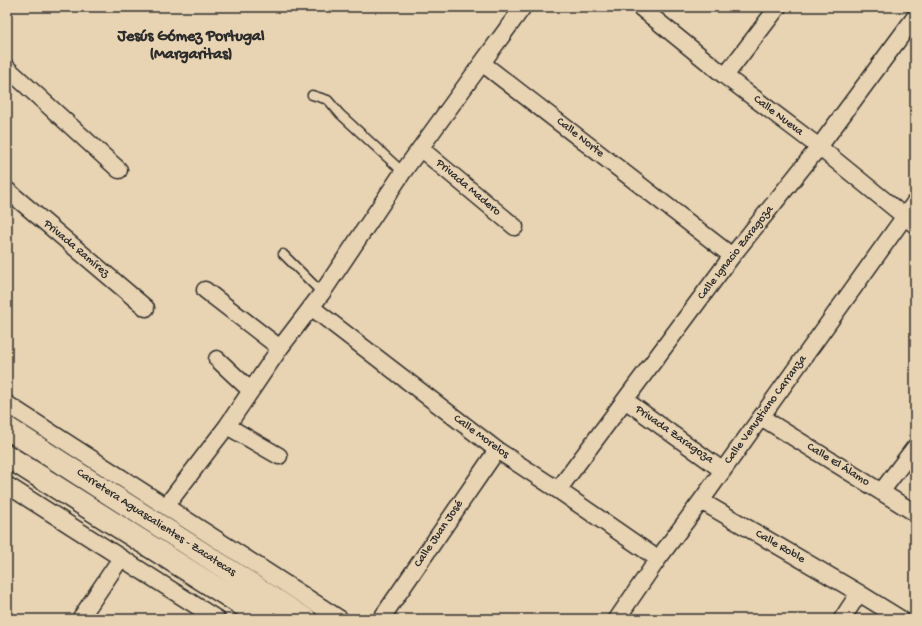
<svg xmlns="http://www.w3.org/2000/svg" width="922" height="626" viewBox="0 0 922 626" font-family="'Gochi Hand',sans-serif">
  <rect width="100%" height="100%" fill="#e8d3b2"/>
  <filter id="ink" filterUnits="userSpaceOnUse"><feTurbulence type="fractalNoise" baseFrequency=".025" numOctaves="2"/><feDisplacementMap in="SourceGraphic" scale="8" xChannelSelector="R" yChannelSelector="G"/><feConvolveMatrix kernelMatrix="1 2 1 2 8 2 1 2 1" color-interpolation-filters="sRGB"/></filter>
  <g filter="url(#ink)">
    <g fill="none" stroke-linecap="round" stroke-linejoin="round">
      <g stroke="#2b2b2b" stroke-width="11">
        <path id="service" d="M312 95 328 100 340 114 403 172
          M283 254 322 293"/>
      </g>
      <g stroke="#2b2b2b" stroke-width="19">
        <path id="minor" d="M640 7 725 76 819 147 915 225
          M482 63 732 256
          M7 68 119 170
          M725 76 778 7
          M421 149 515 227
          M7 190 146 308
          M205 290 280 348
          M311 307 497 450 558 490 658 559
          M217 359 251 391
          M625 400 722 470
          M7 404 340 619
          M761 417 915 513
          M227 426 279 456
          M7 485 217 619
          M558 490 732 256 819 147 915 17
          M881 492 915 447
          M701 501 859 593 901 619
          M166 506 227 426 280 348 322 293 403 172 482 63 523 7
          M80 619 121 558
          M381 619 497 450
          M617 619 658 559 701 501 915 202
          M842 619 859 593"/>
      </g>
      <g stroke="#2b2b2b" stroke-width="25">
        <path id="trunk" d="M7 428 305 619
          M7 456 265 619"/>
      </g>
      <use href="#service" stroke="#e8d3b2" stroke-width="8"/>
      <use href="#minor" stroke="#e8d3b2" stroke-width="16"/>
      <use href="#trunk" stroke="#e8d3b2" stroke-width="22"/>
    </g>
  </g>
  <g text-anchor="middle" dominant-baseline="central" stroke-width="3" stroke-linejoin="round" paint-order="stroke">
    <g font-size="12" fill="#2b2b2b" stroke="#e8d3b2">
      <text transform="translate(778 116) rotate(37)">Calle Nueva</text>
      <text transform="translate(580 138) rotate(38)">Calle Norte</text>
      <text transform="translate(468 188) rotate(40)">Privada Madero</text>
      <text transform="translate(76 249) rotate(40)">Privada Ramírez</text>
      <text transform="translate(736 253) rotate(-52)">Calle Ignacio Zaragoza</text>
      <text transform="translate(766 410) rotate(-54)">Calle Venustiano Carranza</text>
      <text transform="translate(674 435) rotate(35)">Privada Zaragoza</text>
      <text transform="translate(481 437) rotate(36)">Calle Morelos</text>
      <text transform="translate(838 465) rotate(32)">Calle El Álamo</text>
      <text transform="translate(156 523) rotate(33)">Carretera Aguascalientes - Zacatecas</text>
      <text transform="translate(439 534) rotate(-56)">Calle Juan José</text>
      <text transform="translate(780 547) rotate(30)">Calle Roble</text>
    </g>
    <g font-size="16" font-weight="bold" fill="#2b2b2b" stroke="#e8d3b2">
      <text x="191" y="37">Jesús Gómez Portugal<tspan x="191" dy="18">(Margaritas)</tspan></text>
    </g>
  </g>
  <rect width="922" height="626" fill="none" stroke="#e8d3b2" stroke-width="24"/>
  <rect x="12" y="12" width="898" height="602" fill="none" stroke="#2b2b2b" stroke-width="1.5" filter="url(#ink)"/>
</svg>
